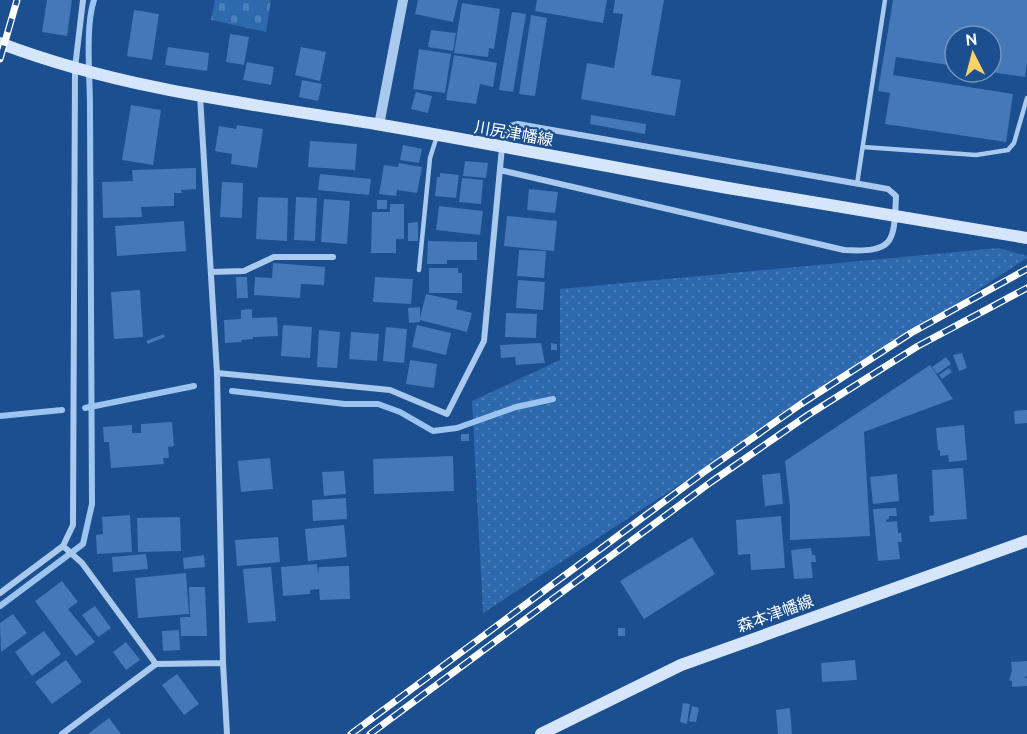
<svg xmlns="http://www.w3.org/2000/svg" width="1027" height="734" viewBox="0 0 1027 734" font-family="Ubuntu,'Noto Sans JP',sans-serif">
  <defs>
    <pattern id="cemetery-stones" width="16" height="16" patternUnits="userSpaceOnUse" patternTransform="scale(1.5)"><rect width="16" height="16" fill="#2e69ad"/><path d="M2 7V4a2 2 0 0 1 4 0v3zM10 15v-3a2 2 0 0 1 4 0v3z" fill="#4d80b9"/></pattern>
    <pattern id="park-dots" width="8" height="8" patternUnits="userSpaceOnUse" patternTransform="scale(1.5)"><rect width="8" height="8" fill="#2e69ad"/><path d="M2 2h.1M6 6h.1" fill="none" stroke="#4d80b9" stroke-width="1.8" stroke-linecap="round"/></pattern>
  </defs>
  <rect width="100%" height="100%" fill="#1b4f8f"/>
  <path fill="url(#cemetery-stones)" d="M215 0H271L266 32 211 20Z"/>
  <path fill="url(#park-dots)" d="M999 248 1027 256V258L483 613 472 401 560 360V289Z"/>
  <g fill="none" stroke-linecap="round" stroke-linejoin="round">
    <path stroke="#9cc4f0" stroke-width="6" d="M232 391 345 404H378L400 412 433 431 457 428 516 407 553 399
      M85 408 194 386
      M0 416 62 410
      M0 606 83 544 92 504 90 108C90 79 85 26 94 0"/>
  </g>
  <path fill="#4478b7" d="M47 0H72L67 36 42 32Z
    M418 0H458L453 22 415 14Z
    M537 0H607L603 23 535 11Z
    M615 0H664L651 75 681 80 675 116 581 99 587 63 614 68 623 14 613 13Z
    M893 0H1027V62L1025 77 991 72V36H955V66L896 57 893 75 1013 94 1006 142 885 124 890 93 878 91Z
    M462 3 500 9 494 49 489 48 488 57 454 53Z
    M134 10 159 14 152 60 127 56Z
    M512 12 526 14 513 92 499 90Z
    M531 15 547 18 535 96 519 94Z
    M431 30 456 33 453 51 428 47Z
    M230 34 249 37 244 65 226 62Z
    M168 47 209 53 207 71 165 65Z
    M301 47 326 52 320 81 295 75Z
    M419 49 451 54 445 93 413 89Z
    M454 55 497 63 493 87 480 84 476 104 446 100Z
    M247 62 274 67 271 85 243 80Z
    M302 80 322 84 318 101 299 97Z
    M416 92 432 96 428 113 411 109Z
    M131 105 161 110 153 165 122 160Z
    M591 115 646 124 645 134 590 124Z
    M237 125 263 129 257 168 231 164 232 154 215 151 219 126 236 129Z
    M310 141 357 144 355 170 308 167Z
    M403 145 422 149 419 163 400 160Z
    M465 161 488 163 486 178 463 176Z
    M399 163 422 167 417 193 397 190 396 196 379 194 384 165 398 167Z
    M196 168V189L181 190 182 193H174V206L141 207 142 217 103 218 102 182 133 181 132 170Z
    M440 173 459 175 456 198 435 196 437 177H440Z
    M320 174 371 179 369 195 318 190Z
    M462 178 483 180 481 204 459 202Z
    M222 182 243 183 242 218 220 217Z
    M529 189 558 192 555 213 527 210Z
    M258 197 288 198 287 241 256 239Z
    M296 197 317 198 315 241 294 240Z
    M324 199 350 201 347 244 321 242Z
    M377 200H387V209H377Z
    M390 204H404V239H396V253H371L372 212H390Z
    M439 206 483 211 480 235 436 230Z
    M507 216 557 221 554 251 504 246Z
    M184 221 186 251 117 256 115 226Z
    M418 222V241H408V223Z
    M428 241 477 242V260H447V264H427Z
    M519 250 546 251 544 278 517 276Z
    M273 263 325 267 324 285 301 284 300 298 254 295 255 277 272 278Z
    M429 268H458V273H462V293H429Z
    M236 277H247L248 298H237Z
    M375 277 413 279 411 304 373 302Z
    M518 280 545 282 543 310 516 308Z
    M140 290 143 337 114 339 111 292Z
    M426 294 458 301 456 309 472 313 467 332 420 320V322L409 323 408 308 420 307V318Z
    M252 309V318L277 317 278 336 253 337V339L241 340 242 342 225 343 224 320 241 319V310Z
    M506 313 537 314 536 338 505 337Z
    M283 325 312 327 310 358 281 356Z
    M417 325 451 333 446 355 412 347Z
    M386 327 407 329 404 363 383 361Z
    M319 330 340 332 337 368 317 367Z
    M351 332 379 334 377 361 349 359Z
    M164 334 165 337 148 344 146 341Z
    M541 343 545 363 516 365 515 357 501 358 500 345Z
    M551 343 557 344V350H551Z
    M962 353 967 368 959 371 953 355Z
    M946 357 951 364 937 374 932 367Z
    M410 360 437 364 434 388 406 384Z
    M930 365 953 399 864 432 870 536 790 540V507L785 461Z
    M949 368 952 372 942 379 939 375Z
    M1027 410V423L1015 424 1014 411Z
    M172 422 174 446 168 447 169 458H163L164 464 111 468 109 442H104L103 427 132 425V433H141V424Z
    M964 425 967 460 949 462 948 455 940 456V450H938L936 428Z
    M461 434H469V441H461Z
    M453 456 454 491 374 494 373 459Z
    M270 458 273 489 241 492 238 461Z
    M963 468 967 519 930 522 929 516 934 515 932 470Z
    M344 471 346 494 324 496 322 472Z
    M780 473 783 504 765 506 762 475Z
    M897 474 899 501 873 504 870 477Z
    M346 498 347 519 313 521 312 500Z
    M896 508 897 516H889V519L886 520V522L897 521 898 533H901L902 542H898L900 559 878 561 873 509Z
    M130 515 132 552 97 554 96 535 103 534 102 517Z
    M781 516 785 568 751 570 750 554 738 555 736 520Z
    M180 517 181 551 138 552 137 518Z
    M344 525 347 557 308 561 305 529Z
    M278 537 280 562 237 566 235 540Z
    M692 537 715 574 644 619 620 581Z
    M811 548 812 555H815L816 562H811L813 578 794 579 791 550Z
    M146 554 148 569 113 572 112 557Z
    M204 555 205 567 184 569 183 558Z
    M317 564 318 574 319 567 349 566 350 599 320 600 319 589 310 590V594L283 596 281 567Z
    M271 567 276 621 248 623 243 569Z
    M186 573 189 614 138 618 135 578Z
    M62 581 78 602 68 609 95 642 76 656 35 601Z
    M189 587H205L207 636H181L180 617H190Z
    M95 606 111 628 98 637 82 615Z
    M13 614 27 633 1 652 0 623Z
    M618 628H625V636H618Z
    M179 630 180 650 163 651 162 631Z
    M44 631 61 654 32 676 15 652Z
    M126 642 140 660 126 670 113 652Z
    M66 660 82 682 52 704 35 682Z
    M855 660 857 680 822 682 821 663Z
    M1027 661V676L1024 678H1027V686L1012 687V681L1009 680 1012 671 1011 662Z
    M177 674 199 704 184 715 162 685Z
    M683 703 690 704 687 724 680 722Z
    M692 706 699 708 696 722 689 721Z
    M790 708 792 734H778L776 710Z
    M109 718 121 734H88Z"/>
  <g fill="none" stroke-linecap="round" stroke-linejoin="round">
    <path stroke="#a9c9ee" stroke-width="4.5" d="M863 147 976 155 1008 150 1014 143 1027 98
      M857 184 885 0
      M419 270 430 158 437 136"/>
    <path stroke="#a9c9ee" stroke-width="6" d="M200 96 217 373 223 663 227 734
      M211 272 244 271 274 257H333
      M217 373 390 390 447 414 484 341 502 147 510 126 518 124 888 189 896 196C894 242 895 253 844 250L500 170
      M63 546 82 563 156 664
      M0 593 63 546 73 525 75 68 83 0
      M62 734 156 664 223 663"/>
    <path stroke="#a9c9ee" stroke-width="10" d="M379 125 403 0"/>
    <path stroke="#d6e6fa" stroke-width="12" d="M0 43C120 89 250 104 376 124 493 144 610 167 728 188
      M541 734 681 665 1027 541"/>
    <g stroke="#fff" stroke-width="7">
      <path id="rail" d="M0 59 17 0
        M351 734 704 472 801 404 911 333 1027 269
        M370 734 711 482 808 415 918 346 1027 288"/>
    </g>
    <use href="#rail" stroke="#1b4f8f" stroke-width="4.5" stroke-dasharray="14" stroke-linecap="butt"/>
    <path stroke="#d6e6fa" stroke-width="12" d="M728 188 1027 238"/>
  </g>
  <g text-anchor="middle" dominant-baseline="central" stroke-width="4.5" stroke-linejoin="round" paint-order="stroke">
    <g font-size="16" fill="#fff" stroke="#1b4f8f">
      <text transform="translate(514 133) rotate(10)">川尻津幡線</text>
      <text transform="translate(775 613) rotate(-20)">森本津幡線</text>
    </g>
  </g>
  <g transform="translate(973 54) rotate(354)"><circle r="28" fill="#1b4f8f" stroke="#7695bc" stroke-width="1.5"/>
  <path d="M0-4.5L10 22L0 15L-10 22Z" fill="#ffd166"/>
  <text y="-9" font-size="16" font-weight="bold" text-anchor="middle" fill="#ffffff">N</text>
  </g>
</svg>
